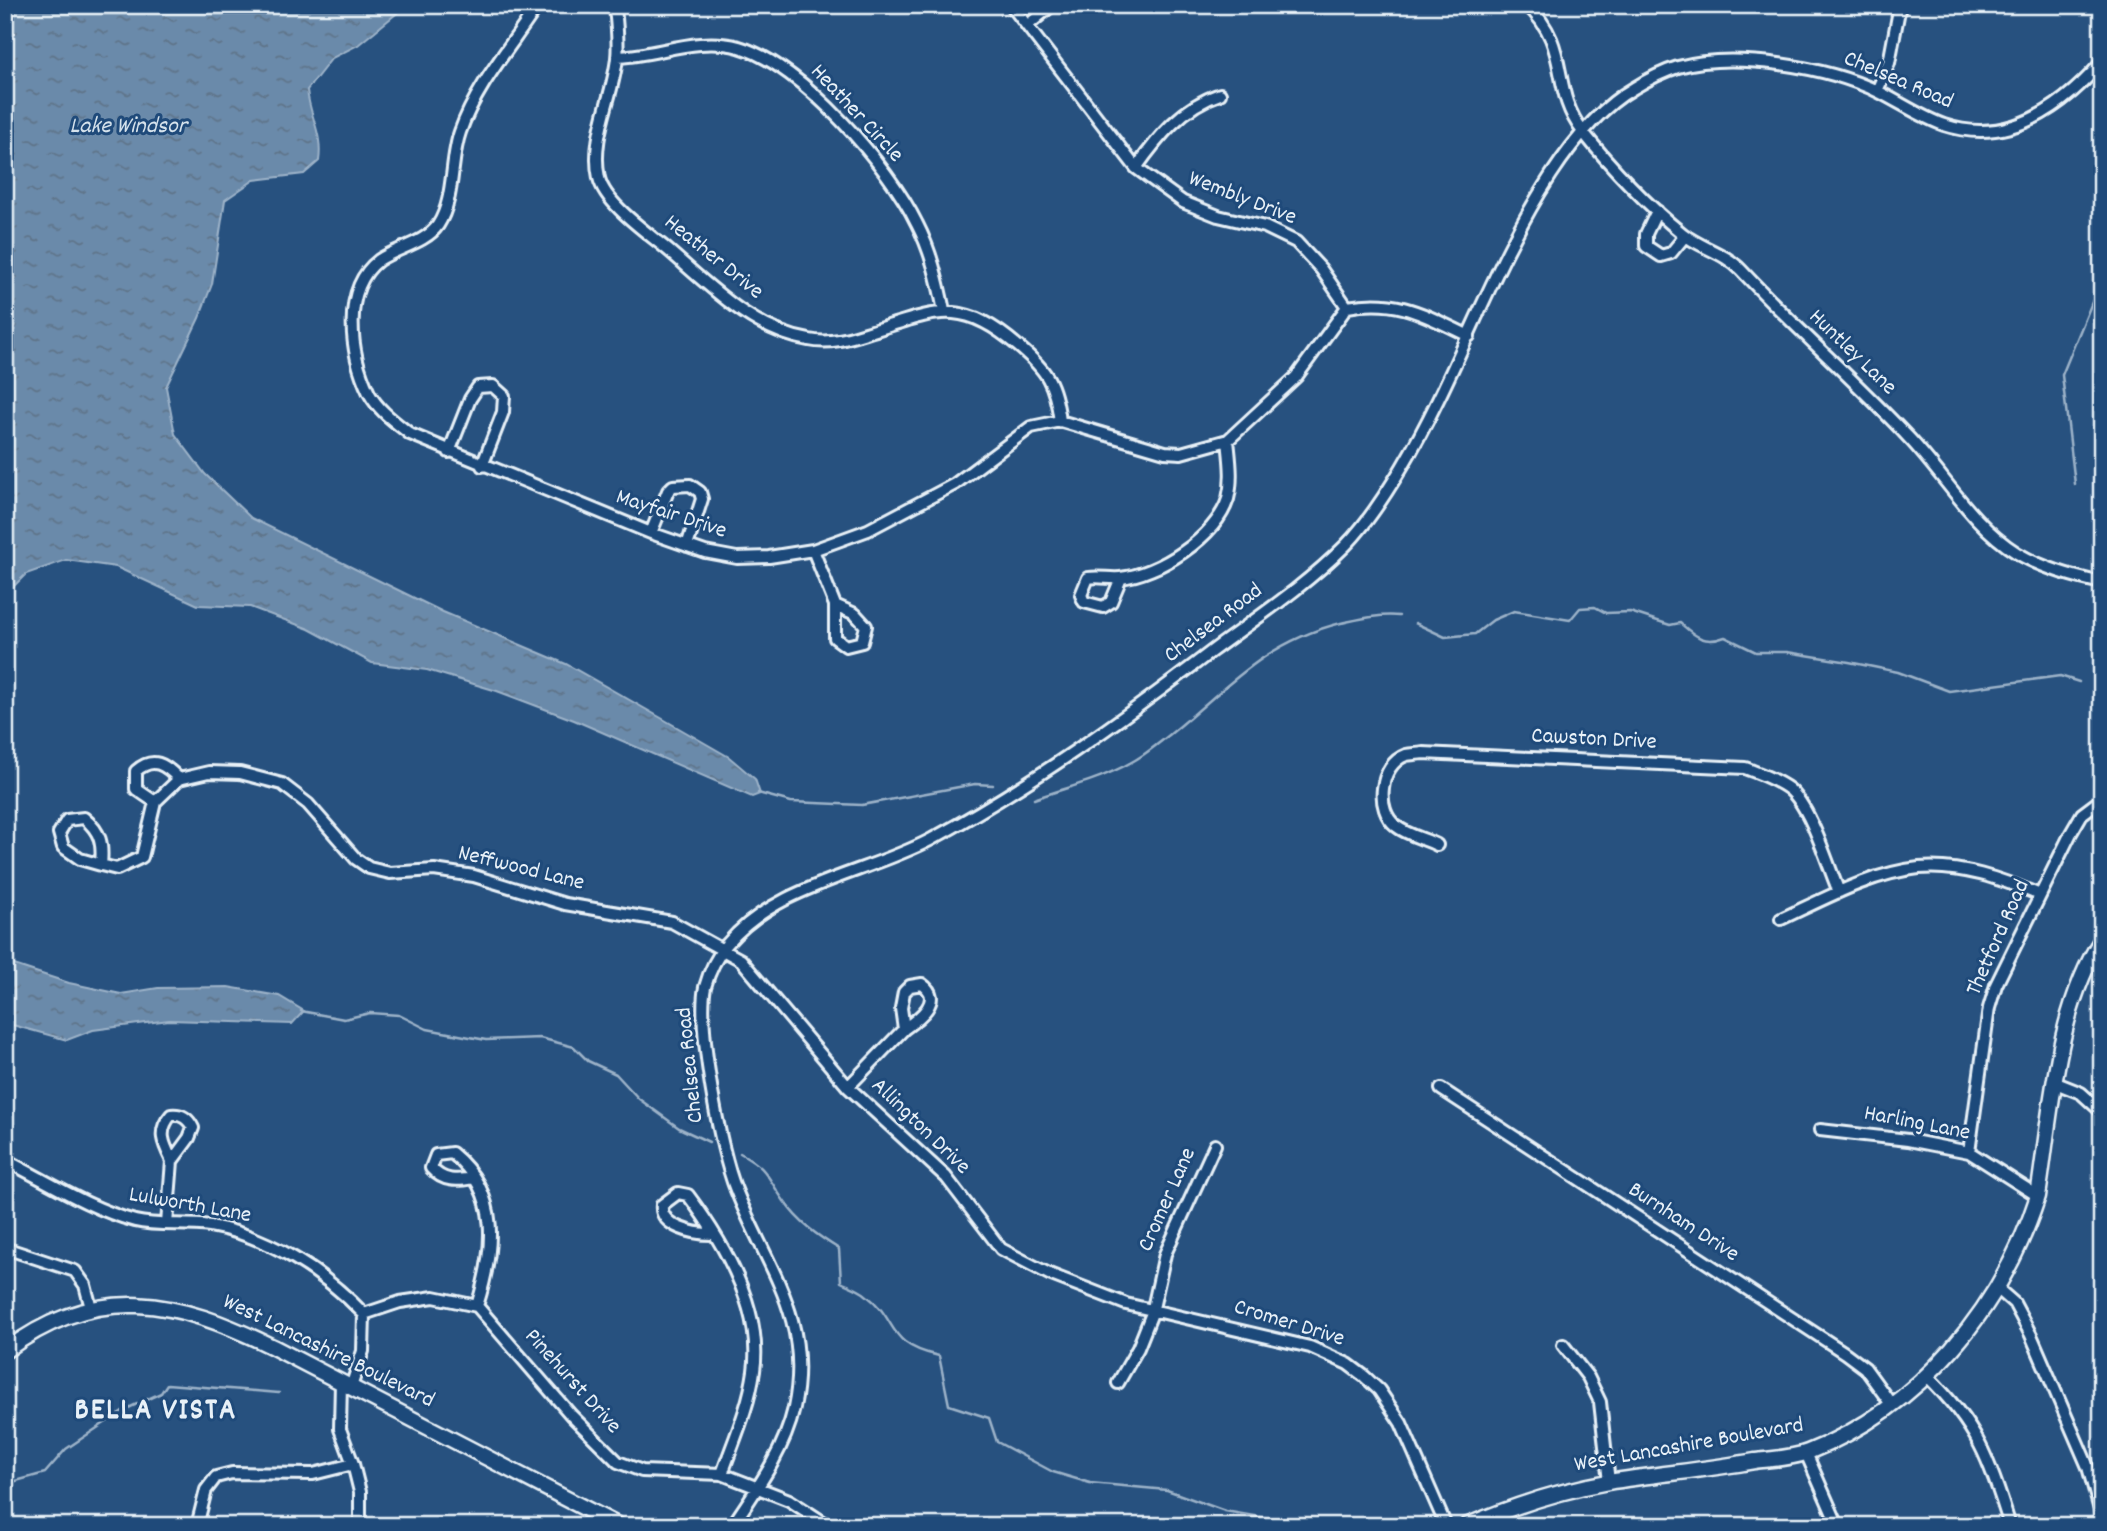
<svg xmlns="http://www.w3.org/2000/svg" width="2107" height="1531" viewBox="0 0 2107 1531" font-family="Dekko,sans-serif">
  <defs>
    <pattern id="water-ripples" width="26" height="14" patternUnits="userSpaceOnUse" patternTransform="scale(1.75)"><rect width="26" height="14" fill="#6b8aaa"/><path d="M2 4q2-2 4 0t4 0M15 11q2-2 4 0t4 0" fill="none" stroke="#5e7388"/></pattern>
  </defs>
  <rect width="100%" height="100%" fill="#27517f"/>
  <filter id="ink" filterUnits="userSpaceOnUse"><feTurbulence type="fractalNoise" baseFrequency=".0143" numOctaves="2"/><feDisplacementMap in="SourceGraphic" scale="14" xChannelSelector="R" yChannelSelector="G"/><feConvolveMatrix kernelMatrix="1 2 1 2 8 2 1 2 1" color-interpolation-filters="sRGB"/></filter>
  <g filter="url(#ink)">
    <path fill="url(#water-ripples)" stroke="#9db3c9" stroke-width="2" d="M5 5H407L358 45 332 58 307 90C310 118 323 133 319 161L304 174 254 180 225 200 212 284 199 318 166 387 175 434 205 474 251 518 443 612 566 664 663 719 729 757 755 779 760 794 752 797 574 720 497 691 427 670 372 663 309 629 250 607 198 605 116 567 66 560 26 574 5 595Z
      M5 962 69 983 121 994 158 988 228 987 279 996 304 1011 292 1024 169 1020 93 1030 67 1040 5 1023Z"/>
    <g fill="none" stroke-linecap="round" stroke-linejoin="round">
      <path stroke="#9db3c9" stroke-width="2.5" d="M2075 484 2062 375 2102 278
        M1415 623 1445 637 1475 634 1493 620 1514 611 1570 620 1580 608 1595 607 1606 613 1630 612 1670 625 1680 623C1695 636 1704 645 1725 637L1756 652H1787L1849 662 1898 672 1949 691 2060 676 2079 682
        M758 793 791 802 862 805 975 784 993 785
        M1034 799C1071 786 1111 777 1143 755 1213 706 1252 645 1341 623 1360 619 1379 614 1399 616
        M301 1011 344 1019 370 1013 399 1015 427 1029 486 1040 540 1038 574 1047 588 1061 616 1074 639 1099 679 1128 709 1142
        M740 1153C769 1169 766 1176 784 1201 798 1222 818 1236 839 1249L841 1282C849 1286 859 1289 866 1295 900 1321 884 1344 939 1356L949 1405 989 1418 997 1442 1053 1472 1090 1483 1167 1490 1225 1511 1271 1519
        M5 1484 45 1473 66 1449 124 1410 161 1393 167 1384 279 1393"/>
      <g stroke="#e8f1f8" stroke-width="16">
        <path id="minor" d="M538 5C512 45 476 86 460 132 450 160 455 199 438 225 426 243 396 248 379 260 341 289 350 354 369 393 378 410 395 422 410 434L651 533 705 552 737 558 769 557 813 550 868 530 955 484 1031 427 1060 421 1165 452 1181 453 1228 440 1296 377 1347 307C1398 298 1423 314 1469 336
          M615 5C616 22 619 41 617 58 613 98 590 138 599 178 605 204 648 233 668 250 710 286 753 331 809 340 829 344 847 339 866 333 933 313 959 295 1018 346 1048 371 1055 384 1060 421
          M1011 5 1136 168 1183 202 1218 216 1265 227 1296 242 1321 269 1347 307
          M1527 5C1572 47 1549 88 1583 132 1610 166 1649 207 1683 234 1701 248 1725 253 1741 270 1795 328 1855 380 1909 438 1945 476 1972 525 2017 553 2042 568 2074 577 2102 583
          M1027 26 1052 5
          M618 57C659 55 697 36 739 47 802 65 889 166 917 224 931 251 938 281 944 311
          M1877 91 1889 63 1900 5
          M1136 168C1158 137 1183 106 1220 94
          M1657 211 1646 234V246L1661 256 1671 253 1685 236
          M449 452 470 399 478 387 493 386 504 396 503 412 482 466
          M651 533 668 491 673 486 690 485 700 492 702 499 687 546
          M813 550 835 605V638L846 646 862 642 866 626 855 614 835 605
          M1121 578 1111 602 1103 607 1084 602 1081 595 1088 578C1099 576 1109 579 1120 578 1158 575 1216 537 1228 499 1233 479 1230 460 1228 440
          M155 802 136 789V771C153 756 165 764 179 779
          M1437 845C1425 839 1407 835 1396 826 1375 810 1379 765 1406 755 1411 754 1418 754 1423 753L1745 768C1760 774 1776 779 1789 789 1811 807 1828 866 1839 892
          M101 865 80 859 63 847 59 833 67 820 84 818C101 832 103 844 101 865L117 869 142 857 155 802 179 779 209 772 240 773 282 784 308 804 356 859 369 868 390 873 434 870 474 876 565 904 672 922 741 960 848 1087 946 1177 1001 1249 1049 1274 1126 1304 1310 1347 1348 1364 1364 1376 1379 1390 1401 1423 1446 1526
          M1781 919C1824 899 1871 873 1919 868 1960 864 2003 880 2040 895
          M922 984C945 1000 918 1019 904 1029L901 1008 904 992 910 986Z
          M2056 1083 2081 1093 2102 1112
          M848 1087 904 1029
          M1441 1089 1845 1353 1865 1368 1891 1404
          M1820 1130 1908 1140 1969 1152 2038 1196
          M1969 1152 1989 1008 1996 985 2071 833 2082 814 2102 799
          M5 1160C47 1181 90 1209 135 1221 159 1227 185 1222 210 1226 269 1236 324 1272 364 1314L363 1351 351 1387
          M474 1178C457 1181 443 1182 431 1168L436 1155 452 1153C502 1194 494 1251 477 1306
          M167 1224 172 1161 189 1138 193 1128C188 1118 182 1114 171 1115 157 1131 163 1143 172 1161
          M712 1234C695 1234 659 1227 662 1205L678 1193 688 1195C723 1242 763 1310 754 1371 749 1407 734 1440 722 1474
          M5 1248 75 1271 85 1285 91 1308
          M1998 1289 2014 1303 2031 1335 2088 1467 2102 1517
          M364 1314 400 1302 434 1297 477 1306 571 1415 618 1462 642 1471 722 1474 789 1500 829 1526
          M1563 1345 1588 1377 1600 1402 1609 1482
          M1927 1376C1977 1425 1990 1460 2010 1526
          M341 1382 340 1429 353 1464
          M1118 1383 1138 1348 1152 1313 1165 1254 1215 1145
          M1806 1453 1838 1526
          M197 1526 206 1490 216 1477 232 1473 313 1474 353 1464 360 1492V1526
          M732 1526C756 1490 784 1452 794 1408 813 1318 766 1267 736 1190 720 1151 697 1027 705 987 709 972 717 956 727 944 777 885 863 875 930 840 1030 786 1122 720 1212 651 1258 617 1305 586 1345 546 1367 524 1386 494 1402 467 1458 373 1491 267 1551 175 1572 143 1599 108 1634 88 1647 80 1662 72 1678 67 1734 51 1828 67 1879 92 1901 103 1921 117 1944 125 2008 146 2061 109 2102 62"/>
      </g>
      <g stroke="#e8f1f8" stroke-width="19">
        <path id="major" d="M5 1351C98 1281 177 1300 273 1347L619 1526
          M1466 1526C1513 1506 1558 1491 1608 1482 1657 1474 1706 1470 1755 1461 1772 1459 1792 1458 1808 1452 1920 1408 2002 1308 2038 1196 2051 1113 2056 1010 2102 939"/>
      </g>
      <use href="#minor" stroke="#1f4a7a" stroke-width="10"/>
      <use href="#major" stroke="#1f4a7a" stroke-width="14"/>
    </g>
  </g>
  <g text-anchor="middle" dominant-baseline="central" stroke-width="6" stroke-linejoin="round" paint-order="stroke">
    <g font-size="23" fill="#e8f1f8" stroke="#1f4a7a">
      <text transform="translate(1898 81) rotate(23)">Chelsea Road</text>
      <text transform="translate(856 114) rotate(47)">Heather Circle</text>
      <text transform="translate(1242 199) rotate(21)">Wembly Drive</text>
      <text transform="translate(713 258) rotate(39)">Heather Drive</text>
      <text transform="translate(1852 353) rotate(44)">Huntley Lane</text>
      <text transform="translate(671 515) rotate(18)">Mayfair Drive</text>
      <text transform="translate(1214 624) rotate(-37)">Chelsea Road</text>
      <text transform="translate(1594 740) rotate(3)">Cawston Drive</text>
      <text transform="translate(521 869) rotate(14)">Neffwood Lane</text>
      <text transform="translate(1999 938) rotate(-66)">Thetford Road</text>
      <text transform="translate(691 1065) rotate(-96)">Chelsea Road</text>
      <text transform="translate(1917 1124) rotate(11)">Harling Lane</text>
      <text transform="translate(920 1127) rotate(44)">Allington Drive</text>
      <text transform="translate(1168 1200) rotate(-66)">Cromer Lane</text>
      <text transform="translate(190 1206) rotate(10)">Lulworth Lane</text>
      <text transform="translate(1683 1223) rotate(33)">Burnham Drive</text>
      <text transform="translate(1289 1324) rotate(17)">Cromer Drive</text>
      <text transform="translate(328 1352) rotate(26)">West Lancashire Boulevard</text>
      <text transform="translate(572 1382) rotate(48)">Pinehurst Drive</text>
      <text transform="translate(1689 1446) rotate(-10)">West Lancashire Boulevard</text>
    </g>
    <g font-size="24" font-style="italic" fill="#d5e2ec" stroke="#1f4a7a">
      <text x="128" y="127">Lake Windsor</text>
    </g>
    <g font-size="30" font-weight="bold" letter-spacing="2" fill="#e8f1f8" stroke="#1f4a7a">
      <text x="156" y="1412">BELLA VISTA</text>
    </g>
  </g>
  <rect width="2107" height="1531" fill="none" stroke="#1f4a7a" stroke-width="28"/>
  <rect x="14" y="14" width="2079" height="1503" fill="none" stroke="#e8f1f8" stroke-width="2.5" filter="url(#ink)"/>
</svg>
